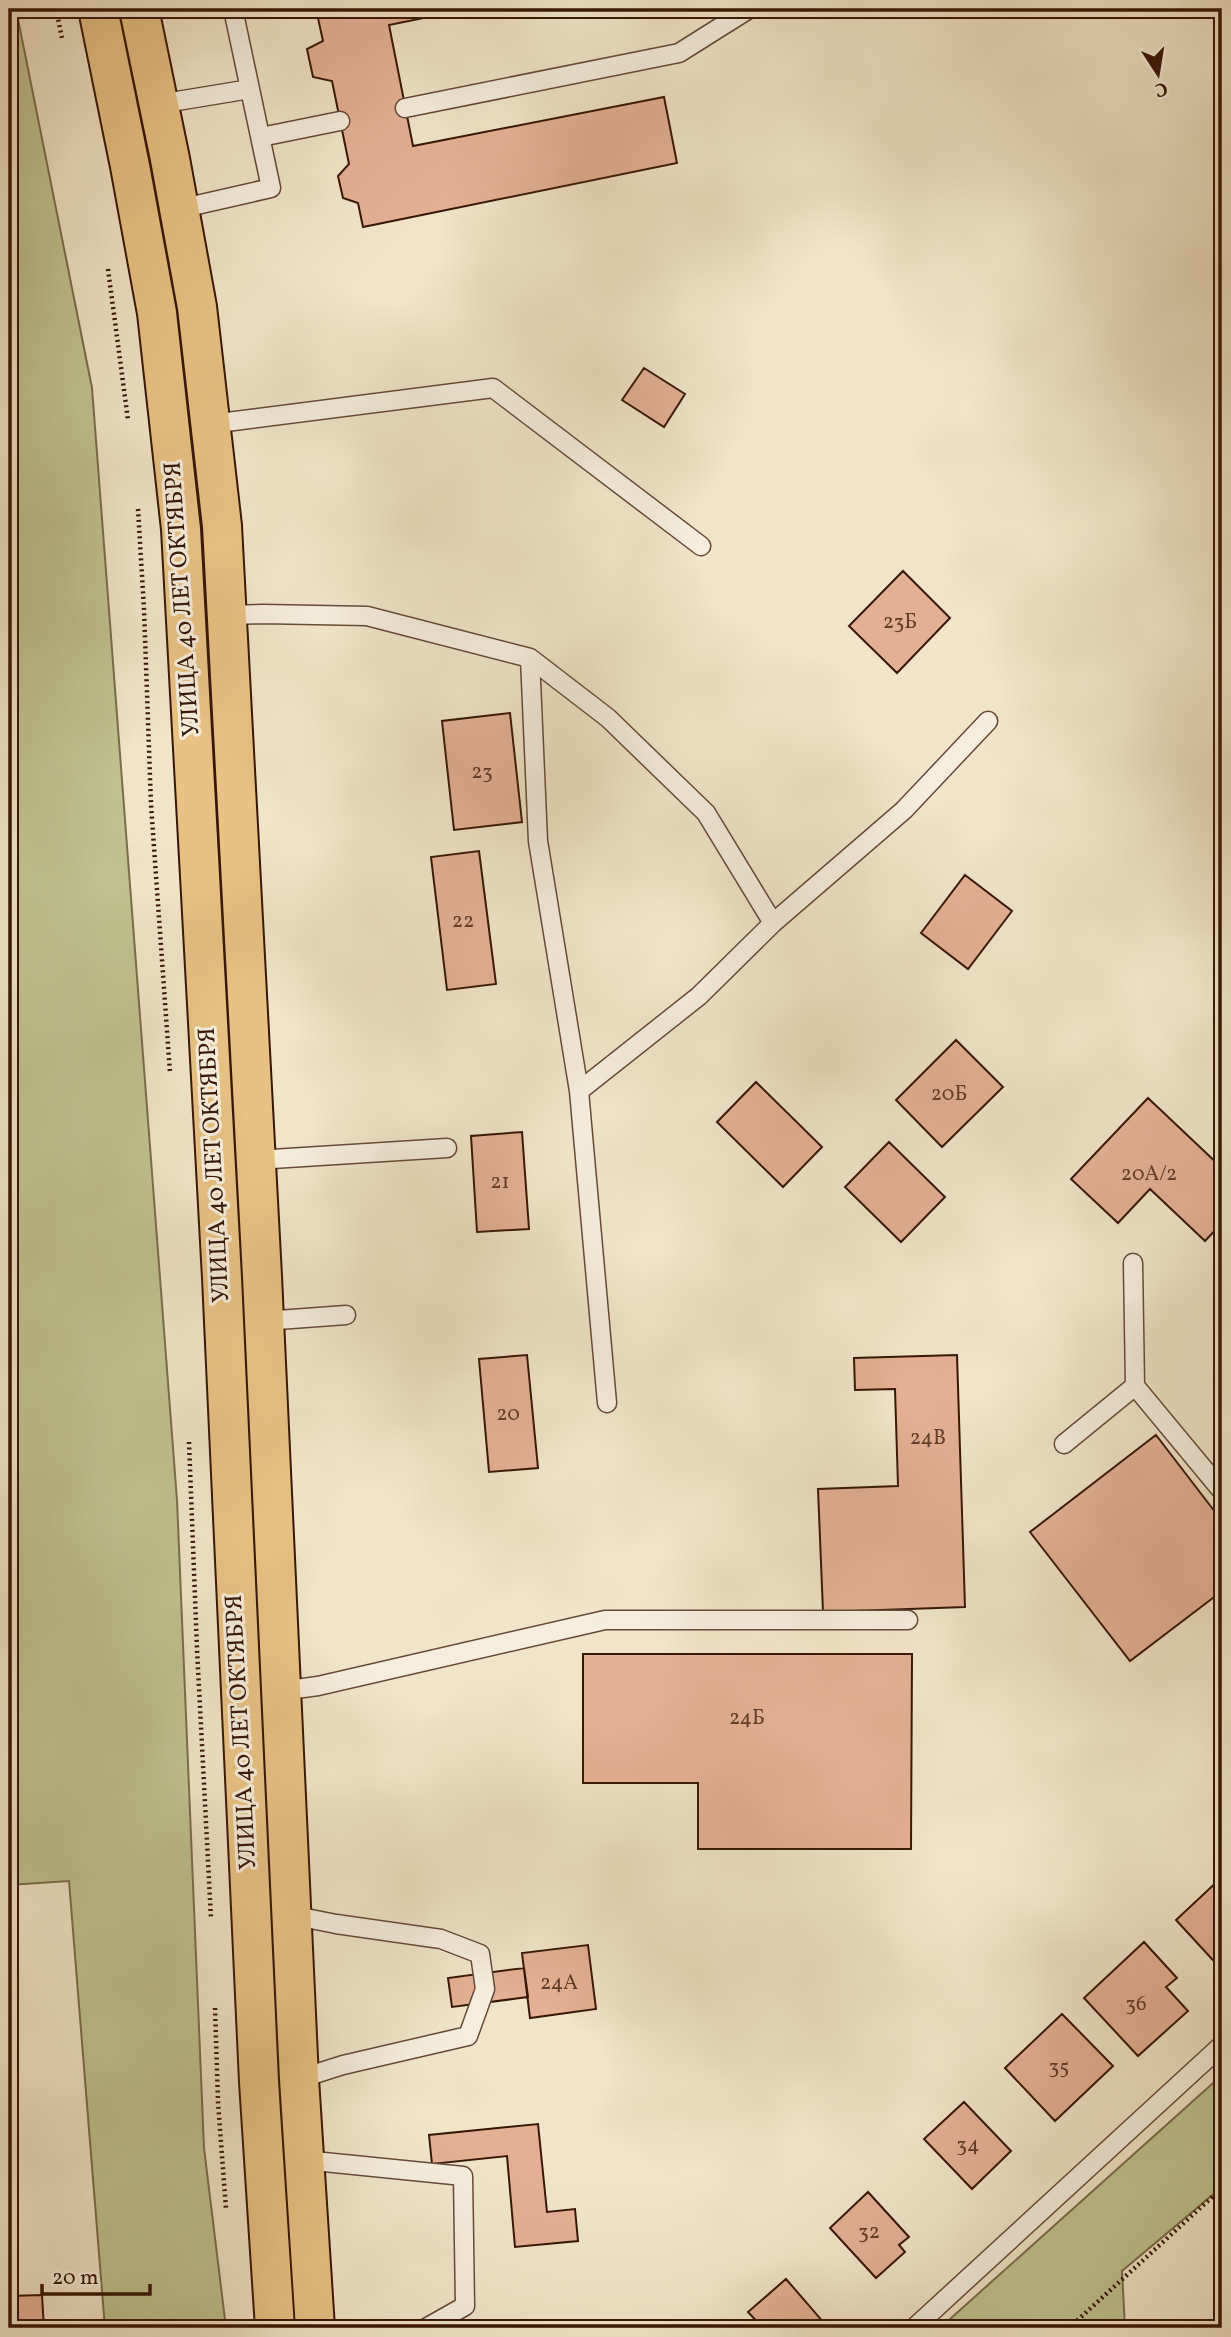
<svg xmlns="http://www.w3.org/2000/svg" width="1231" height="2337" viewBox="0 0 1231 2337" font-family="Vollkorn,serif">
  <rect width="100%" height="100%" fill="#f1e4c9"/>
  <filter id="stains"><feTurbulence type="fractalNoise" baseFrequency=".00286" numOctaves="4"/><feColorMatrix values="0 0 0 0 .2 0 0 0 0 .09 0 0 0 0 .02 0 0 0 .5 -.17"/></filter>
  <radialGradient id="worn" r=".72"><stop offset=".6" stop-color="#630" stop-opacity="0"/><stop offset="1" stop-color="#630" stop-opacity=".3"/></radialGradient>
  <path fill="#c1c291" stroke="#7c6c4c" stroke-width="2" d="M9 9H16L92 388 177 1500 204 2148 226 2328H105L69 1881 9 1885Z
    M1222 2075V2187L1122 2271 1125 2328H940Z"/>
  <path fill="#e4b095" stroke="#371707" stroke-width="2" d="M316 9H468L389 25 413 146 664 97 677 163 363 227 358 203 343 198 338 176 349 164 332 81 313 77 307 49 323 41Z
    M644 368 685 394 664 427 622 400Z
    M903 571 950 618 897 673 849 626Z
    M510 713 522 822 454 830 442 721Z
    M479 851 496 984 447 990 431 857Z
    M965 875 1012 911 968 969 921 933Z
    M956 1040 1003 1087 942 1147 896 1100Z
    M756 1082 822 1147 783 1187 717 1122Z
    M1148 1098 1222 1168V1223L1205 1241 1150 1189 1118 1223 1071 1179Z
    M522 1132 529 1229 477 1232 471 1136Z
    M889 1142 945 1197 901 1242 845 1187Z
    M527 1355 538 1468 489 1472 479 1359Z
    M957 1355 965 1607 823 1612 818 1489 898 1486 895 1389 855 1390 854 1358Z
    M1156 1435 1222 1521V1591L1130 1661 1030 1532Z
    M583 1654H912L911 1849H698V1783H583Z
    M1222 1877V1970L1176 1920Z
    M1144 1942 1177 1978 1166 1987 1188 2011 1138 2056 1084 1998Z
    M588 1945 596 2009 530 2018 522 1953Z
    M524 1968 528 1997 452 2007 448 1978Z
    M1062 2014 1113 2066 1055 2121 1005 2068Z
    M964 2102 1011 2151 972 2189 924 2139Z
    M538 2124 547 2212 575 2209 578 2241 515 2247 507 2156 432 2164 429 2135Z
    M868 2192 909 2237 899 2245 905 2252 876 2278 830 2228Z
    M786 2279 825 2324 820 2328H763L748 2312Z
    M42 2295 44 2328H9V2296Z"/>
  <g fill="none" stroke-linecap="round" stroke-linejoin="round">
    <g stroke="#664a38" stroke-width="21">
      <path id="service" d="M159 104 250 89
        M405 108 679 53 749 9
        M261 137 340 121
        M179 209 271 188 233 9
        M211 424 493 388 701 546
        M226 615 263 614 367 616 530 658 608 718 706 813 773 923 904 810 988 721
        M530 658 538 841 579 1091 607 1403
        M579 1091 699 996 773 923
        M256 1160 447 1148
        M1133 1263 1135 1386
        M264 1321 346 1315
        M1064 1444 1135 1386 1222 1491
        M281 1691 318 1686 605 1620H908
        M291 1915 336 1924 441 1939 480 1954 485 1989 468 2036 343 2065 299 2079
        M304 2160 463 2176 465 2306 426 2328
        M914 2328 1222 2045"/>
    </g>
    <g stroke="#371707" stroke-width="42">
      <path id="primary" d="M98 9 130 166 157 313 181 529 222 1278 259 2082 275 2328
        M139 9 170 159 197 307 222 526 262 1276 299 2079 315 2328"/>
    </g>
    <path stroke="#371707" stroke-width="4.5" stroke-dasharray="2 3.5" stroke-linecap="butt" d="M56 9 62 38
      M108 269 128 420
      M138 509 144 609 151 805 170 1073
      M189 1442 197 1649 211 1919
      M215 2008 218 2102 226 2209
      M1069 2328 1222 2188"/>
    <use href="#service" stroke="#f6eddc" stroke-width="18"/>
    <use href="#primary" stroke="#e8c284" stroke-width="38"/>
  </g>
  <g text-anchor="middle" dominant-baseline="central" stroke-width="6" stroke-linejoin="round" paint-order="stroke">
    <g font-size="21" fill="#623d2a">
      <text x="900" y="622">23Б</text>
      <text x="482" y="772">23</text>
      <text x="463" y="921">22</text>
      <text x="949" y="1094">20Б</text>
      <text x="1149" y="1174">20А/2</text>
      <text x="500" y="1182">21</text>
      <text x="508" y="1414">20</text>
      <text x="928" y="1438">24В</text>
      <text x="747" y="1718">24Б</text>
      <text x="559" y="1983">24А</text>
      <text x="1136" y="2004">36</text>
      <text x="1059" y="2067">35</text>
      <text x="968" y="2145">34</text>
      <text x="869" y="2232">32</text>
    </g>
    <g font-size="24" fill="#371707" stroke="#f6eddc">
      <text transform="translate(183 599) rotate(-94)">УЛИЦА 40 ЛЕТ ОКТЯБРЯ</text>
      <text transform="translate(215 1165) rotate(-93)">УЛИЦА 40 ЛЕТ ОКТЯБРЯ</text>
      <text transform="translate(242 1732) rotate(-93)">УЛИЦА 40 ЛЕТ ОКТЯБРЯ</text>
    </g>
  </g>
  <rect width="1231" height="2337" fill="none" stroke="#f1e4c9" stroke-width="35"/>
  <rect x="10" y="10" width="1210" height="2316" fill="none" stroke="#371707" stroke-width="3.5"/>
  <rect x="18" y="18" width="1196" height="2302" fill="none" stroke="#371707" stroke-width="2"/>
  <g transform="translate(1158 74) rotate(168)" stroke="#f6eddc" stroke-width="5" paint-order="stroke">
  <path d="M0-5L12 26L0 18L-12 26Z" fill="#371707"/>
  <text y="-10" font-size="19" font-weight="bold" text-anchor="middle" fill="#371707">С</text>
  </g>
  <path d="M42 2284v10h108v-10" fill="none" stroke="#371707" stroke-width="3.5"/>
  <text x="52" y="2284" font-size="21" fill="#371707" stroke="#f6eddc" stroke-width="5" paint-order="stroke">20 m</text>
  <rect width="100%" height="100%" filter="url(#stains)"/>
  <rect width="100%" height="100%" fill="url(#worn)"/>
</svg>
